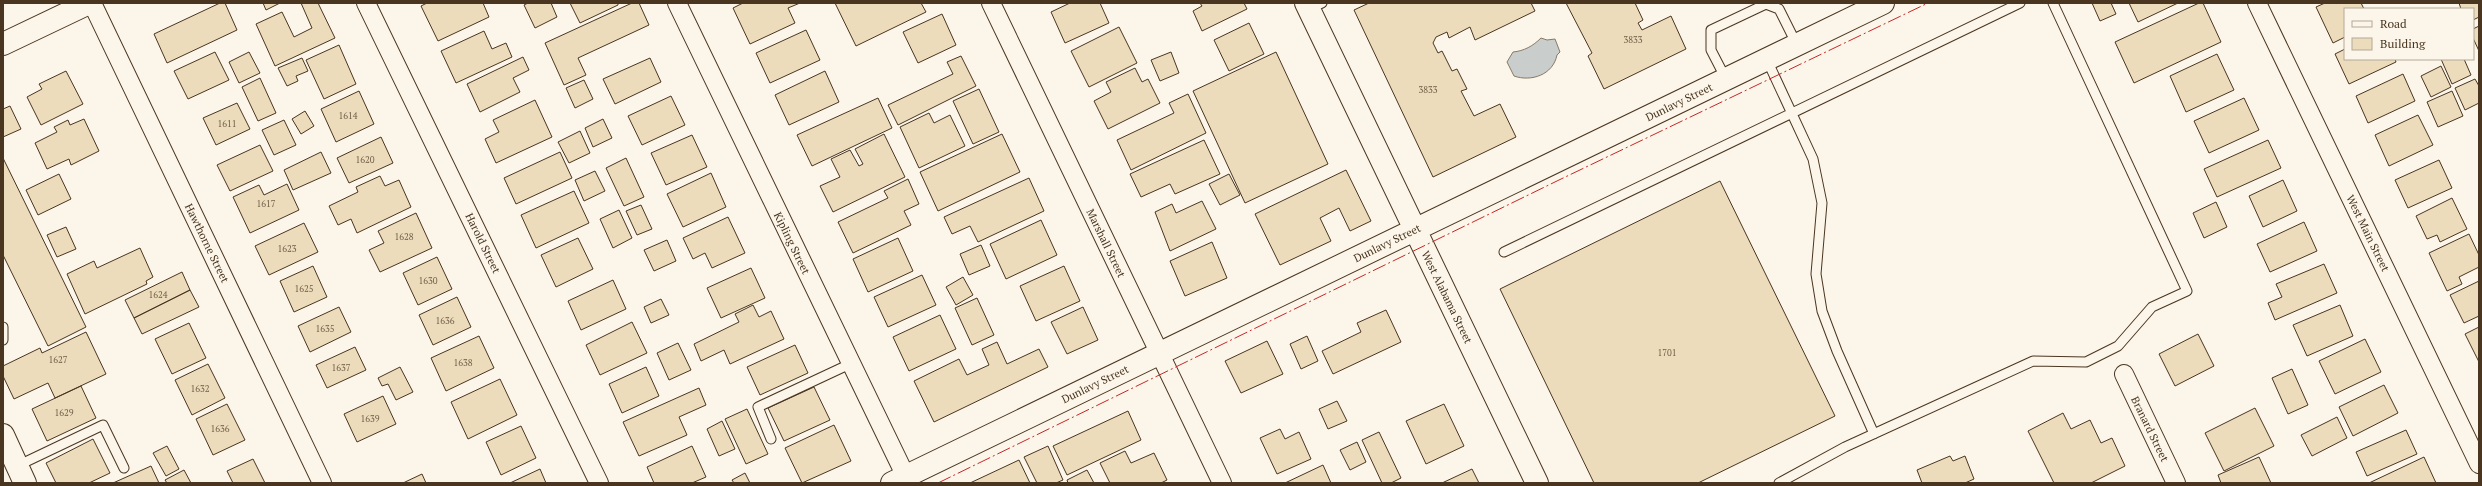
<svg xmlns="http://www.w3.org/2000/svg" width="2482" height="486" viewBox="0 0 2482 486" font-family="'PT Serif',serif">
  <rect width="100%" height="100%" fill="#fbf6e9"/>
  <path fill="#c9cecd" stroke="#887966" d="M1541 38 1547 40 1555 39 1560 52 1557 55C1553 75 1531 82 1514 76L1507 62 1513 52C1524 51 1533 46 1541 38Z"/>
  <path fill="#ecdcbc" stroke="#4a3520" d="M220 3H225L237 30 167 63 154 34Z
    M263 3H280L266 10Z
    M301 3H318L335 38 275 66 256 24 282 12 294 37 312 28Z
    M427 3H483L489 17 438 41 421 6Z
    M528 3H551L557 17 535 28 524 5Z
    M570 3H618V5L580 23Z
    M632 3H639L649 25 578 58 586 75 564 85 545 43Z
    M743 3H800L788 8 795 23 750 44 733 8Z
    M835 3H921L926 12 856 46Z
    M1070 3H1100L1109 23 1065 43 1051 12Z
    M1200 3H1244L1247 9 1202 31 1193 11 1202 6Z
    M1369 3H1531L1535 11 1475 40 1470 27 1449 38 1447 32 1436 37 1433 43 1438 53 1442 51 1452 71 1457 69 1467 89 1461 91 1474 116 1500 104 1516 137 1433 177 1354 10Z
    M1566 3H1635L1643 20 1638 23 1642 30 1671 16 1686 49 1604 89 1588 56 1592 53Z
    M2092 3H2111L2116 14 2100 21Z
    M2129 3H2178L2138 22Z
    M2199 3H2203L2221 42 2134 83 2115 42Z
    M2325 3H2361L2364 9H2345V37L2333 43 2316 7Z
    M2459 3H2479V17L2473 20V9H2461Z
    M942 14 956 45 918 63 903 32Z
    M1249 23 1264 54 1229 71 1214 40Z
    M2479 26V51L2473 38V29Z
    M1119 27 1137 63 1089 87 1071 51Z
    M806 30 820 60 770 83 756 53Z
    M484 31 492 49 506 43 512 57 456 83 441 51Z
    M339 45 356 84 324 99 306 60Z
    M2345 49V59H2395L2396 62 2349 84 2335 54Z
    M215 52 229 80 188 99 174 71Z
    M249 52 260 73 239 83 229 62Z
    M1171 52 1179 73 1160 81 1151 60Z
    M1276 52 1328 164 1245 203 1193 91Z
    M2217 54 2234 90 2186 112 2170 76Z
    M961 56 976 86 898 125 888 105 953 74 947 62Z
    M523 57 529 70 513 78 520 92 480 112 467 84Z
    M302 58 308 71 296 76 298 81 287 86 278 68Z
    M650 58 661 82 615 104 603 79Z
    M2441 59H2464L2471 75 2452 84Z
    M2441 66 2451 87 2431 97 2421 76Z
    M1135 68 1142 82 1148 79 1160 103 1108 129 1094 101 1111 92 1106 82Z
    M66 71 83 104 41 125 27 97 42 89 39 84Z
    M825 71 839 102 789 125 775 95Z
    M2403 74 2415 101 2368 123 2356 96Z
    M260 78 276 113 258 121 242 87Z
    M2475 79 2479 86V103L2465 110 2455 88Z
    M584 80 593 99 575 108 566 88Z
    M979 89 999 132 973 144 953 101Z
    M359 91 374 124 336 142 321 109Z
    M2452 91 2463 116 2438 127 2427 102Z
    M1188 94 1206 133 1131 170 1117 140 1174 113 1169 103Z
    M671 96 685 125 642 145 628 116Z
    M878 98 892 128 812 166 797 135Z
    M2244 98 2259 130 2209 153 2194 121Z
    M535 100 552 137 496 163 485 139 499 132 493 120Z
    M237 103 250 129 216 145 203 118Z
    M10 106 21 129 3 137V109Z
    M305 111 314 126 301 134 292 119Z
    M929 113 934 123 950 115 965 146 919 168 900 127Z
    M2418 115 2433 145 2389 166 2375 135Z
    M84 119 99 151 71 165 69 159 47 169 35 143 57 132 54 127 68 120 70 125Z
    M603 119 612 138 593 147 585 128Z
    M284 120 296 145 274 155 262 130Z
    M580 131 590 153 569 163 558 142Z
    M884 134 905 177 833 212 820 186 840 177 831 159 850 150 859 166 863 164 855 149Z
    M1002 134 1020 172 938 211 920 172Z
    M692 135 707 167 666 185 651 153Z
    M381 137 393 163 349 183 337 158Z
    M1204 140 1220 174 1175 194 1170 184 1141 197 1130 174Z
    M2268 140 2281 168 2217 197 2204 169Z
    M260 145 273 171 230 191 217 165Z
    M321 152 331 173 293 190 284 170Z
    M560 152 572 178 516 204 504 178Z
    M3 158 86 327 48 346 3 255Z
    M626 158 644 197 624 206 606 168Z
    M2439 160 2452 188 2408 208 2395 180Z
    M1346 170 1371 221 1350 231 1339 208 1320 218 1331 241 1280 265 1255 214Z
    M595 171 605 191 584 201 575 180Z
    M711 173 726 207 683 227 667 194Z
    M59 174 71 199 38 215 26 190Z
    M1229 174 1240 195 1220 205 1209 184Z
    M380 176 385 186 399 180 411 207 357 233 351 219 338 225 329 206 358 192 356 187Z
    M1029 178 1044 211 978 242 970 226 952 234 944 217Z
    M908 179 919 204 904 211 911 225 853 253 838 222 888 198 884 191Z
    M2283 180 2297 211 2263 227 2249 196Z
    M1720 181 1835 416 1698 483H1594L1500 289Z
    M287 184 299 210 250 233 233 197 259 185 264 195Z
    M574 191 589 223 536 248 521 215Z
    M2452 198 2467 229 2440 242 2437 235 2427 239 2416 216Z
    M1202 201 1216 229 1170 251 1155 212 1172 204 1176 213Z
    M2216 202 2227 227 2204 238 2193 213Z
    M641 205 652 229 637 235 626 211Z
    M619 210 632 238 613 248 600 219Z
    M416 213 432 248 380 272 369 250 384 243 378 231Z
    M728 217 745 253 712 268 705 253 693 259 683 238Z
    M1041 220 1057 255 1006 279 990 244Z
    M2304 222 2317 251 2270 272 2257 244Z
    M304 223 318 252 269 275 255 246Z
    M66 227 76 249 57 257 47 235Z
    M2469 234 2479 255V267L2459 277 2462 284 2447 291 2429 253Z
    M578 238 593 269 556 287 541 255Z
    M898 238 913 271 868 292 853 259Z
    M667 240 676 261 654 271 644 250Z
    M1212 242 1227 278 1185 296 1170 261Z
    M981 245 990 266 969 275 960 254Z
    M140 248 153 277 146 281 147 284 85 314 67 274 94 261 97 268Z
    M437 257 452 289 418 305 403 273Z
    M2324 264 2337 293 2275 320 2268 303 2282 297 2276 284Z
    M313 266 327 297 294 312 280 281Z
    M1064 266 1080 301 1036 321 1020 286Z
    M751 268 765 298 721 318 707 288Z
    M182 272 190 290 134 318 125 300Z
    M922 275 936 305 888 327 874 297Z
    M963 277 973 295 956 305 946 287Z
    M613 280 626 309 581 330 568 301Z
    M2479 281V316L2464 323 2450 295Z
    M190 290 199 307 142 334 134 318Z
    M457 297 471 327 433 345 419 315Z
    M977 298 994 335 972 345 955 308Z
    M661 299 669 315 651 323 644 307Z
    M753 305 759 317 771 311 784 339 730 364 724 350 701 361 694 344 739 322 735 314Z
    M2340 305 2353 336 2307 356 2293 325Z
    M339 307 351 332 310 352 298 326Z
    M1083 307 1098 340 1067 354 1051 322Z
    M1386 310 1401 342 1333 374 1322 351 1361 332 1357 323Z
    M940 315 956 349 909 371 893 337Z
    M632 322 647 353 600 375 586 345Z
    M189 323 206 358 172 374 155 339Z
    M2479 327V362L2465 334Z
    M86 332 106 374 55 398 48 383 14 399 3 376V366L40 348 42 353Z
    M2198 334 2214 366 2175 386 2159 354Z
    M479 336 494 368 446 391 431 358Z
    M1307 336 1318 361 1301 369 1290 344Z
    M2365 339 2381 372 2335 394 2319 361Z
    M1267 341 1283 374 1241 393 1225 361Z
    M997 342 1007 364 1039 349 1048 367 934 422 914 381 959 359 967 375 989 365 982 349Z
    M678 343 691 370 669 380 657 353Z
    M795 345 808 373 760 395 747 367Z
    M355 347 366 370 327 388 316 365Z
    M208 364 225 398 192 415 175 380Z
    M400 367 413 392 396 400 388 384 382 386 378 378Z
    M646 367 659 396 622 413 609 384Z
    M2292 369 2308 405 2288 414 2272 378Z
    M500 379 517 415 468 439 451 402Z
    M2384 385 2398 413 2353 436 2339 407Z
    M81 386 96 418 47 441 32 409Z
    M814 387 830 420 784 441 768 408Z
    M699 388 706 405 679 417 687 435 639 456 623 422Z
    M383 396 396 424 357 442 344 414Z
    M1337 401 1347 421 1328 429 1319 409Z
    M227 404 245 440 213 455 196 419Z
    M1444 404 1464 446 1426 464 1406 421Z
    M2255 408 2274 446 2224 471 2205 433Z
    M747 409 768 454 746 464 725 419Z
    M1128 411 1141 440 1067 475 1053 446Z
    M2063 413 2071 429 2090 420 2101 443 2112 438 2125 466 2091 483H2054L2028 431Z
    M2337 417 2347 438 2312 456 2301 435Z
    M722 421 735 449 719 456 707 429Z
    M834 425 851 461 802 483 785 448Z
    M521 426 536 458 501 475 486 442Z
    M1280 429 1285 439 1299 432 1311 459 1277 474 1260 438Z
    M2406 430 2417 454 2367 476 2356 452Z
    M1379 432 1401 478 1391 483H1382L1362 440Z
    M93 439 110 473 89 483H56L46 463Z
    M1357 442 1366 462 1350 470 1340 450Z
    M167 446 179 469 166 476 153 453Z
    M692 446 706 477 692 483H654L647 467Z
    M1048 446 1063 480 1056 483H1037L1024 457Z
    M1125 451 1131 463 1154 453 1167 480 1161 483H1110L1100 463Z
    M1950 456 1953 461 1965 456 1974 479 1965 483H1922L1917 470Z
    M2259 457 2271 483H2221L2218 475Z
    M2424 457 2436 483H2369Z
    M253 459 265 483H233L227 471Z
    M1019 460 1030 483H970Z
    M1323 465 1331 483H1285Z
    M151 466 159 483H113Z
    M540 469 546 483H510Z
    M1472 469 1479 483H1442Z
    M184 470 191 483H167L165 480Z
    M1087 470 1094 483H1068L1067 480Z
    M745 473 750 483H734L732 480Z
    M422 474 426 483H403Z"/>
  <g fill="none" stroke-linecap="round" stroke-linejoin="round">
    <g stroke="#4a3520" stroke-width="11">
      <path id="service" d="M1309 9 1322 3
        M1767 60 1813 159 1822 203 1816 274 1822 311 1837 351 1874 434
        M1726 79 1711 50V30L1766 4 1779 9 1797 45
        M1504 252 2020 3
        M3 327V340
        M771 439 758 407 850 364
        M17 466 103 425 124 468
        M1779 483 1845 447 2033 361 2086 362 2118 346 2152 307 2187 291 2053 3"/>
    </g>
    <g stroke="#4a3520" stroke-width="20">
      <path id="minor" d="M92 3 322 483
        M366 3 599 483
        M677 3 909 483
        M991 3 1222 483
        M2257 3 2479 464
        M2124 374 2176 483"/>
    </g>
    <g stroke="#4a3520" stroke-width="24">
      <path id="tertiary" d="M1306 3 1537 483
        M3 44 89 3
        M892 483 1883 3"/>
    </g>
    <g stroke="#4a3520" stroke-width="24">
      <path id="primary" d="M3 435 25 483"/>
    </g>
    <use href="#service" stroke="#fbf6e9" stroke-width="9"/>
    <use href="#minor" stroke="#fbf6e9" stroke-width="18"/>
    <use href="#tertiary" stroke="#fbf6e9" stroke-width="22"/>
    <use href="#primary" stroke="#fbf6e9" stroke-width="22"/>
    <path stroke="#c62828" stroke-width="1" stroke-dasharray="14 3 2 3" stroke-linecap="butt" d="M938 483 1559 180 1928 3"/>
  </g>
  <g text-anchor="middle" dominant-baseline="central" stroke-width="3" stroke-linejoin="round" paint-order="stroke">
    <g font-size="9" fill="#725f47">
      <text x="1633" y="40">3833</text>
      <text x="1428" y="90">3833</text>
      <text x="348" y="116">1614</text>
      <text x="227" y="124">1611</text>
      <text x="365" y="160">1620</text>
      <text x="266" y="204">1617</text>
      <text x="404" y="237">1628</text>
      <text x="287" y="249">1623</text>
      <text x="428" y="281">1630</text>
      <text x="304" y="289">1625</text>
      <text x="158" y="295">1624</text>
      <text x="445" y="321">1636</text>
      <text x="325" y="329">1635</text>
      <text x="1667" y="353">1701</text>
      <text x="58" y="360">1627</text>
      <text x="463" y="363">1638</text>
      <text x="341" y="368">1637</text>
      <text x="200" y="389">1632</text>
      <text x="64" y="413">1629</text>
      <text x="370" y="419">1639</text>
      <text x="220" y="429">1636</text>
    </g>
    <g font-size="11" fill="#4a3520" stroke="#fbf6e9">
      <text transform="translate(1679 102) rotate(-26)">Dunlavy Street</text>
      <text transform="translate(2368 233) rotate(64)">West Main Street</text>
      <text transform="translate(207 243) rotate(64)">Hawthorne Street</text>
      <text transform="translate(483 243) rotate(64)">Harold Street</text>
      <text transform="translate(792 243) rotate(64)">Kipling Street</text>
      <text transform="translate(1106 243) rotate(64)">Marshall Street</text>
      <text transform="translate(1387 243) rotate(-26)">Dunlavy Street</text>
      <text transform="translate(1447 297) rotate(64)">West Alabama Street</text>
      <text transform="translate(1095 384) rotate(-26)">Dunlavy Street</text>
      <text transform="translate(2150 429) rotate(64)">Branard Street</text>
    </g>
  </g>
  <rect width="2482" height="486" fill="none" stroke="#4a3520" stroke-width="8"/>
  <rect x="2344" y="8" width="130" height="52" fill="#fbf6e9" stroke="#b4a999"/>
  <rect x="2352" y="21" width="20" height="6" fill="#fbf6e9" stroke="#b4a999"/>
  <text x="2380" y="28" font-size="12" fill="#4a3520">Road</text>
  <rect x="2352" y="38" width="20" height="12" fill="#ecdcbc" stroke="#b4a999"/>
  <text x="2380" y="48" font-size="12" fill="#4a3520">Building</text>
</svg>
